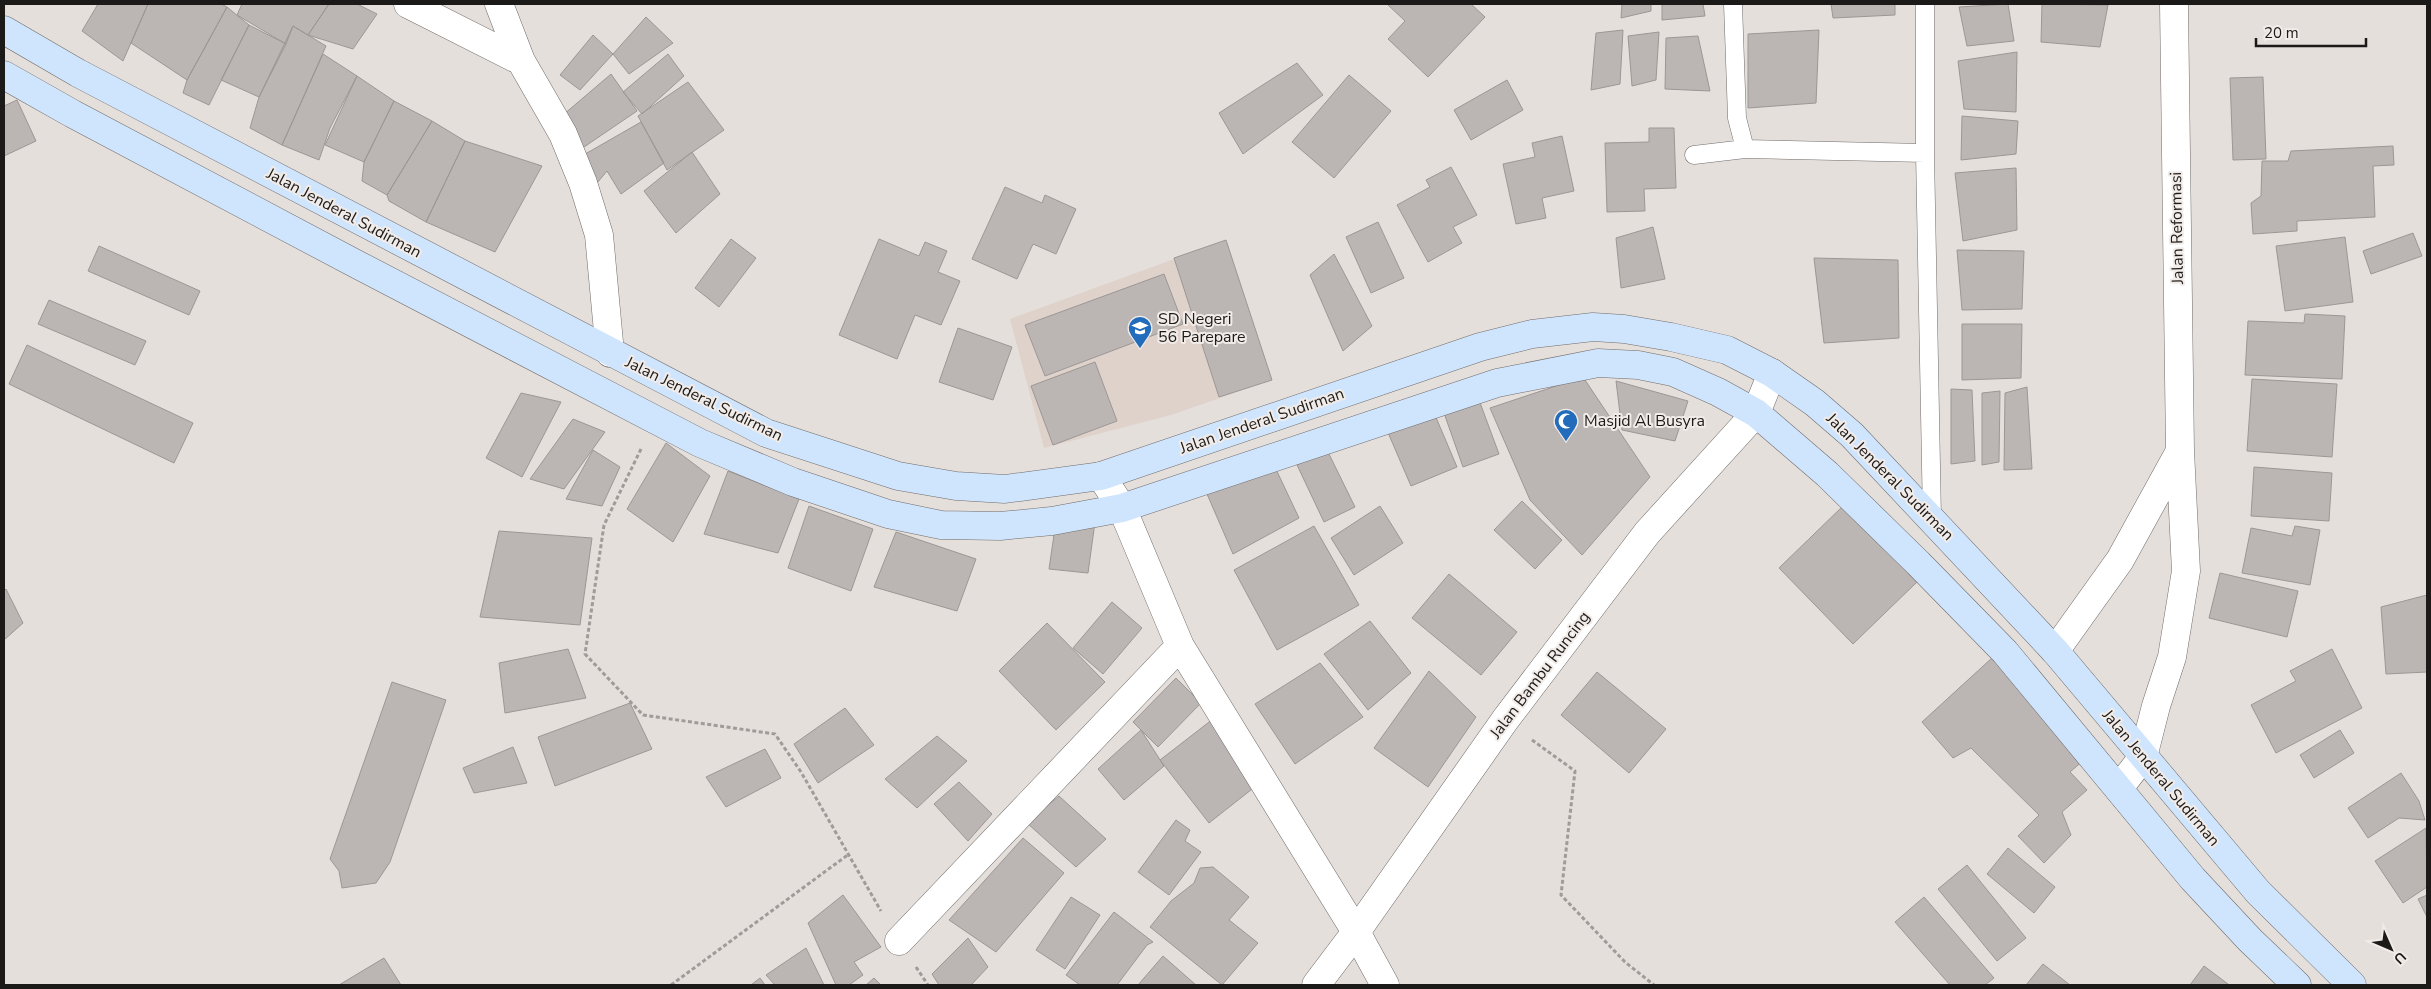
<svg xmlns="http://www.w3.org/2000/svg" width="2431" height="989" viewBox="0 0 2431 989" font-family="'Nunito Sans',sans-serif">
  <rect width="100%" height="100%" fill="#e5dfdc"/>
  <path fill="#dfd2cb" d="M1226 240 1272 380 1171 415 1044 448 1010 319Z"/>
  <path fill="#bbb6b3" stroke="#9c9795" d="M98 4H148L123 61 82 31Z
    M148 4H221L227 7 187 80 131 43Z
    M242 4H329L308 35 293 26 286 44 237 15Z
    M329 4H357L377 14 353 49 308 35Z
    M1387 4H1471L1485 17 1428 77 1388 39 1405 21Z
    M1622 4H1651V11L1621 18Z
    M1662 4H1703L1705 16 1662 20Z
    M1831 4H1895V15L1833 18Z
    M2008 4 2014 41 1967 46 1959 7Z
    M2042 4 2108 5 2100 47 2041 42Z
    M227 7 249 25 209 105 183 93 187 80Z
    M646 17 673 43 629 74 613 54Z
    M249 25 286 44 259 97 221 80Z
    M293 26 326 46 282 145 250 128 259 97Z
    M1623 30 1620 84 1591 90 1596 33Z
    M1819 30 1816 103 1748 108V34Z
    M1659 32 1656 80 1632 86 1628 36Z
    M593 35 613 54 580 90 560 75Z
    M1698 36 1710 91 1665 89 1666 38Z
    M2017 52 2016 112 1964 109 1958 61Z
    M323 54 357 76 330 128 319 160 282 145Z
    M668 54 684 76 642 114 623 92Z
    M1297 63 1323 95 1243 154 1219 113Z
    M611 74 637 111 584 147 556 121Z
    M1349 75 1391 111 1334 178 1292 142Z
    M357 76 394 101 364 162 325 145Z
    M2263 77 2266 159 2233 160 2230 78Z
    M1507 80 1523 110 1471 140 1454 110Z
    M688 82 724 130 667 170 638 116Z
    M17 100 36 141 4 156V106Z
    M394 101 432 121 387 195 362 181 364 162Z
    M1962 116 2018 121 2016 154 1961 160Z
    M432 121 465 141 426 222 389 201 387 195Z
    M641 122 664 163 621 194 607 171 597 183 580 157Z
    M1649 128H1674L1676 188 1644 189 1645 211 1607 212 1605 143 1649 142Z
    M1562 136 1574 191 1542 198 1546 218 1516 224 1503 164 1535 157 1532 143Z
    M465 141 542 166 495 252 426 222Z
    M2393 146 2394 165 2373 166 2375 217 2297 221V231L2253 234 2251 203 2261 196 2262 161H2288L2291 151Z
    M692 152 720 194 676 233 644 191Z
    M1451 167 1477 215 1453 227 1462 243 1428 262 1397 205 1430 187 1426 180Z
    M2016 168 2017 230 1963 241 1955 173Z
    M1005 187 1042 203 1045 195 1076 209 1056 254 1033 244 1017 279 972 259Z
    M1378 222 1404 278 1371 293 1346 237Z
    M1653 227 1665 279 1621 288 1616 238Z
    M2413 233 2422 256 2371 274 2363 251Z
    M2345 237 2353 302 2285 311 2276 246Z
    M731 239 756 258 719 307 695 288Z
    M879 239 919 256 925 242 947 251 938 272 960 281 941 325 915 315 897 359 839 335Z
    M1226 240 1272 380 1219 397 1174 258Z
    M99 246 200 291 189 315 88 271Z
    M1957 250 2024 251 2022 309 1962 310Z
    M1334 254 1372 326 1343 351 1310 275Z
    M1814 258 1898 260 1899 338 1824 343Z
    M1164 274 1183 324 1045 376 1025 325Z
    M49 300 146 341 135 365 38 324Z
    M2305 314 2345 316 2342 379 2245 375 2248 321 2304 323Z
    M1962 324H2022L2021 378 1962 380Z
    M958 328 1012 347 993 400 939 382Z
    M27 345 193 423 174 463 9 384Z
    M1095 362 1117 421 1053 445 1031 386Z
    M1583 377 1650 477 1582 555 1530 500 1490 408Z
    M2252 379 2337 384 2332 457 2247 451Z
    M1616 381 1688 401 1675 441 1622 430Z
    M2027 387 2032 469 2004 470 2005 393Z
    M1951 389 1972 390 1975 461 1951 464Z
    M2000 391 1999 462 1982 465V393Z
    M521 393 561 402 522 477 486 458Z
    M1479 400 1499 454 1463 467 1444 413Z
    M1432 408 1457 467 1411 486 1386 428Z
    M573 419 605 432 564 489 530 479Z
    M666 443 710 476 673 542 627 509Z
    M593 450 620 467 602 506 566 499Z
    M1327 450 1355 507 1324 522 1297 465Z
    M1274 465 1299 518 1233 554 1207 494Z
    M2254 467 2332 473 2329 521 2251 516Z
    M728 471 799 499 778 553 704 534Z
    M1522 501 1562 540 1535 569 1494 530Z
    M1844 505 1918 581 1853 644 1779 568Z
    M809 506 873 529 851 591 788 568Z
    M1380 506 1403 543 1354 575 1331 538Z
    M1095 522 1088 573 1049 569 1055 528Z
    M1314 526 1359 605 1277 650 1234 570Z
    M2295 526 2320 530 2310 585 2242 573 2251 528 2292 536Z
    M499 531 592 538 580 625 480 617Z
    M896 532 976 559 957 611 874 587Z
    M2220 573 2298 591 2287 637 2209 618Z
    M1449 574 1517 632 1481 675 1412 618Z
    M6 589 23 623 4 640V591Z
    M2427 595V672L2386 674 2381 607Z
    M1112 602 1142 628 1103 674 1073 648Z
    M1370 621 1411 673 1368 710 1324 654Z
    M1047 623 1105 682 1056 730 999 671Z
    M568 649 586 698 505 713 499 663Z
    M2332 649 2362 708 2276 753 2251 705 2296 681 2290 671Z
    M1993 657 2085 759 2070 772 2087 790 2062 812 2071 835 2044 863 2018 836 2039 815 1971 748 1953 758 1922 722Z
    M1320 663 1363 717 1295 764 1255 704Z
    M1429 671 1476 717 1428 787 1374 748Z
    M1597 672 1666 729 1629 773 1561 715Z
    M1176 678 1201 703 1158 747 1133 722Z
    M392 682 446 700 390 862 376 883 342 888 339 871 330 859Z
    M630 703 652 749 555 786 538 737Z
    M845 708 874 745 818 783 794 744Z
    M1213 719 1261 782 1209 823 1160 760Z
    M1141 730 1164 766 1124 800 1098 769Z
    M2340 730 2354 753 2314 778 2300 755Z
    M937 736 967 761 917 808 885 779Z
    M513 747 527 783 474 793 463 768Z
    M765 749 781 778 726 807 706 777Z
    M2401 773 2419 801 2425 820 2399 818 2368 838 2348 808Z
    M959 782 992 814 968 841 934 804Z
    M1059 796 1106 839 1076 867 1027 823Z
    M1176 820 1190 830 1185 841 1201 852 1169 895 1138 872Z
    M2426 828 2427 887 2403 903 2375 861Z
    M1023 838 1064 873 996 952 949 920Z
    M2008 848 2055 887 2034 913 1987 874Z
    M1967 865 2026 938 1997 961 1938 889Z
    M1213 867 1249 897 1229 920 1258 943 1222 985 1150 927 1171 901 1194 883 1200 868Z
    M843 895 881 947 854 962 863 975 849 985H836L808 923Z
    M2427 895V917L2418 899Z
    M1071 897 1100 915 1065 969 1036 950Z
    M1924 897 1994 978 1985 985H1950L1895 922Z
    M1114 912 1153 942 1147 945 1117 985H1080L1066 975Z
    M968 938 988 967 971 985H939L932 974Z
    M806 948 824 985H775L766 975Z
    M1163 956 1196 985H1138Z
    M384 958 401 985H339Z
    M2043 964 2070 985H2026Z
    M2204 966 2228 984 2227 985H2190Z
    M760 978 765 985H751Z
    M874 978 881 985H866Z"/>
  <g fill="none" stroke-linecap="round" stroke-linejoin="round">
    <g stroke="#706c69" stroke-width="19">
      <path id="service" d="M1733 4 1737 118 1745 149 1925 153
        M1925 4V153L1932 518
        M1694 155 1745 149"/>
    </g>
    <g stroke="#706c69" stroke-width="29">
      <path id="minor" d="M408 4 521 61
        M499 4 521 61 563 134 583 183 599 235 610 353
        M1101 476 1122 508 1180 646 1356 932 1385 985
        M2055 651 2120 560 2180 451
        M2119 788 2143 757 2156 706 2172 657 2186 571 2180 451 2174 4
        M899 941 1180 646"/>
    </g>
    <g stroke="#706c69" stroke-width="29">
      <path id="tertiary" d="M1316 985 1356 932 1505 720 1647 533 1756 413 1772 373"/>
    </g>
    <g stroke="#706c69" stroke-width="29">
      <path id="secondary" d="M4 30 78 73 766 433 898 476 956 486 1005 489 1101 476 1480 347 1532 334 1593 327 1624 329 1671 337 1727 350 1772 373 1815 403 1852 435 2055 651 2258 892 2352 985
        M4 75 73 114 360 266 700 443 793 482 888 514 941 525 1000 526 1052 521 1122 508 1497 383 1598 363 1638 365 1673 372 1718 392 1756 413 1827 474 1918 563 2005 652 2193 879 2250 940 2297 985"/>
    </g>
    <path stroke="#a09b99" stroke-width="3" stroke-dasharray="4 2.5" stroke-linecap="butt" d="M641 449 604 525 585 654 643 715 775 734 801 772 881 911
      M1532 740 1575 771 1561 895 1625 962 1654 985
      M916 967 928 985
      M671 985 849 854"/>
    <use href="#service" stroke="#fff" stroke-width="18"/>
    <use href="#minor" stroke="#fff" stroke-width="28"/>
    <use href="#tertiary" stroke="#fff" stroke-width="28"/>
    <use href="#secondary" stroke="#cfe4fd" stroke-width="28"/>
  </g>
  <defs>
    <g id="school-pin" transform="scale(1.25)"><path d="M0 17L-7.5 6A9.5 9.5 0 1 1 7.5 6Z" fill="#236cbc" stroke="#f2ece9"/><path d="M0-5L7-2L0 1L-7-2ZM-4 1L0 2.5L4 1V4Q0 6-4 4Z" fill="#fff"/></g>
    <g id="mosque-pin" transform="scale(1.25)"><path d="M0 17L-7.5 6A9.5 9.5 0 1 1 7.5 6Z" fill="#236cbc" stroke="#f2ece9"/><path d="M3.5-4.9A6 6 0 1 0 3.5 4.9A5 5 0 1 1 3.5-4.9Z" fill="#fff"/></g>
  </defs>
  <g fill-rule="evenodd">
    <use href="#school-pin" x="1140" y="328"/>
    <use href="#mosque-pin" x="1566" y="421"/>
  </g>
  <g text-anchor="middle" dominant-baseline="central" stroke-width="4" stroke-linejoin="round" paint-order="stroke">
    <g font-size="16" fill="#1c1a19" stroke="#f2ece9">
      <text transform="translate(344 213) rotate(28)">Jalan Jenderal Sudirman</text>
      <text transform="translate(2177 228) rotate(-91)">Jalan Reformasi</text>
      <text transform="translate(704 399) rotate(26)">Jalan Jenderal Sudirman</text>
      <text transform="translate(1262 421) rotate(-19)">Jalan Jenderal Sudirman</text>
      <text transform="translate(1890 477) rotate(45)">Jalan Jenderal Sudirman</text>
      <text transform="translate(1540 675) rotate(-53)">Jalan Bambu Runcing</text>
      <text transform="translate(2161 778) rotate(50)">Jalan Jenderal Sudirman</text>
    </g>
    <g font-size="16" fill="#1c1a19" stroke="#f2ece9" text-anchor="start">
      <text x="1158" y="319">SD Negeri<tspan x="1158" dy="18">56 Parepare</tspan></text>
      <text x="1584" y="421">Masjid Al Busyra</text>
    </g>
  </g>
  <rect width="2431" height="989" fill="none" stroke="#1c1a19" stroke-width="10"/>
  <g transform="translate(2391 949) rotate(135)" stroke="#f2ece9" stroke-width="4" paint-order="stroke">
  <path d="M0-4L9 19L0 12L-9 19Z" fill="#1c1a19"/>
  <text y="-8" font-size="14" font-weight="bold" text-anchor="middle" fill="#1c1a19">U</text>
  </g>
  <path d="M2256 38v8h110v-8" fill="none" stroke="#1c1a19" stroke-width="2.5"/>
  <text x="2264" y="38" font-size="15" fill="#1c1a19" stroke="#f2ece9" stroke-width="4" paint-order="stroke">20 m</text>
</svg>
